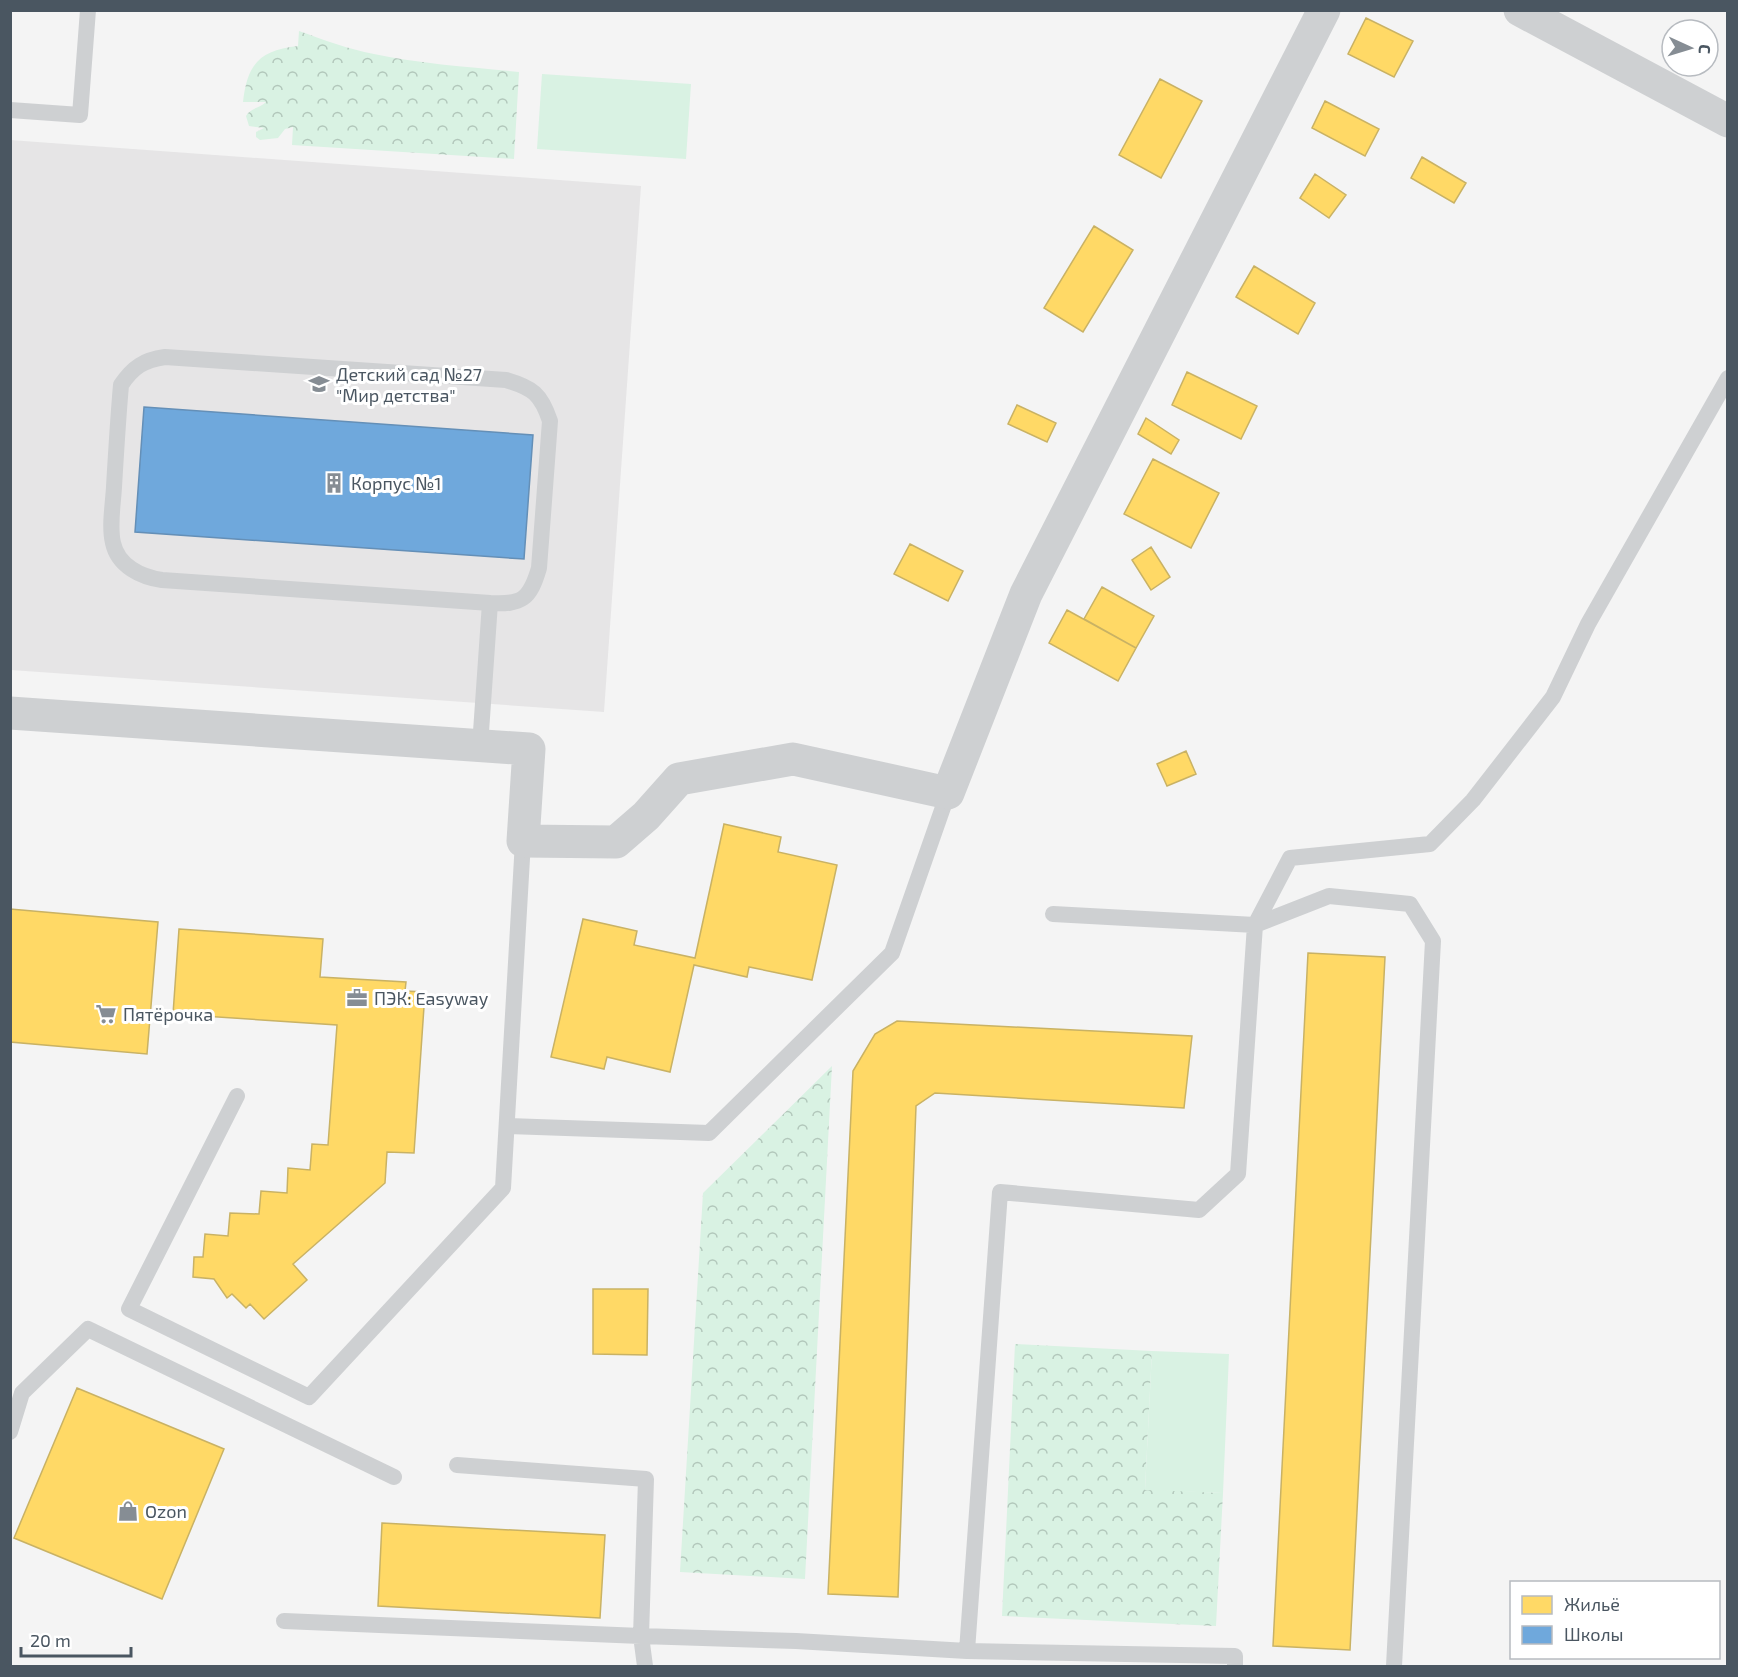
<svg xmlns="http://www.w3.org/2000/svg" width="1738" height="1677" viewBox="0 0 1738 1677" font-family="'Exo 2',sans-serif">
  <defs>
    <pattern id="park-crowns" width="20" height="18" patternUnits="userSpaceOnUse" patternTransform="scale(1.5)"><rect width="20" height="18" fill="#d9f2e3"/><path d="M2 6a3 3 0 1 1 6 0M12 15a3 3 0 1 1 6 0" fill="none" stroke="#b2c7bb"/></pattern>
  </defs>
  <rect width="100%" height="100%" fill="#f4f4f4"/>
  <path fill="#e6e5e6" d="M10 140 641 186 604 712 11 670Z"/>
  <path fill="url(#park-crowns)" d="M299 31C324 40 348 49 374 54 421 64 471 67 519 72L514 159 292 145 293 127 285 129 278 138 260 140 256 137V132L264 128 249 126 246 116C250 108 260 108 266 102H243C247 65 259 50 298 46Z
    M832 1066 805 1579 680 1572 703 1193Z
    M1015 1344 1152 1351 1145 1489 1223 1493 1216 1626 1002 1616Z"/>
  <path fill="#d9f2e3" d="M542 74 691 84 686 159 537 149Z
    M1152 1351 1229 1354 1223 1493 1145 1490Z"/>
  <path fill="#ffd966" stroke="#c9b264" stroke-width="1.5" d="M1366 18 1413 41 1394 77 1348 54Z
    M1160 79 1202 101 1161 178 1119 155Z
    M1325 101 1379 129 1365 156 1312 128Z
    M1422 157 1466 183 1454 203 1411 178Z
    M1315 174 1346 195 1329 218 1300 198Z
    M1094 226 1133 250 1083 332 1044 308Z
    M1254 266 1315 303 1298 334 1236 297Z
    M1187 372 1257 406 1241 439 1172 405Z
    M1017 405 1056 423 1047 442 1008 424Z
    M1146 418 1179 440 1171 454 1138 434Z
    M1153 459 1219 493 1191 548 1124 514Z
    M910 544 963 571 948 601 894 574Z
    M1151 547 1170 577 1151 590 1132 560Z
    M1102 587 1154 616 1136 648 1084 619Z
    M1067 610 1136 648 1118 681 1049 643Z
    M1186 751 1196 774 1167 786 1157 764Z
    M724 824 781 837 778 852 837 865 812 980 749 967 747 977 694 965 670 1072 607 1057 604 1069 551 1057 583 919 637 931 634 945 695 958Z
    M10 909 158 922 147 1054 10 1042Z
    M179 929 323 939 320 977 406 982 405 991 425 992 414 1153 387 1152 385 1183 293 1264 307 1280 264 1319 250 1304 246 1308 232 1294 227 1298 214 1279 193 1277 194 1257H203L205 1234 228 1236 230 1213 259 1214 261 1191 287 1193 288 1168 310 1170 312 1144 328 1145 337 1025 173 1014Z
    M1308 953 1385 957 1350 1650 1273 1646Z
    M897 1021 1192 1036 1184 1108 935 1093 916 1106 898 1597 828 1594 853 1071 875 1034Z
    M593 1289H648L647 1355 593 1354Z
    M77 1388 224 1449 162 1599 14 1538Z
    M382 1523 605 1535 600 1618 378 1606Z"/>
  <path fill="#6fa8dc" stroke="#648fb7" stroke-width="1.5" d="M144 407 533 435 524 559 135 532Z"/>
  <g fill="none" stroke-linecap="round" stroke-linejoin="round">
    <path stroke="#ced0d2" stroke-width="16" d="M10 110 80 115 88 10
      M480 746 490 603 162 580C141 577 118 566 113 543 109 526 113 505 114 487 116 453 118 419 121 385 133 367 144 360 165 357L506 380C533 388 541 394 550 421L539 568C530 599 522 605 490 603
      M1053 914 1255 925 1290 858 1430 844 1473 800 1553 697 1588 624 1728 378
      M237 1096 129 1309 309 1397 503 1188 523 841
      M508 1126 709 1133 892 953 948 793
      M10 1432 22 1393 88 1329 394 1477
      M457 1465 646 1479 641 1636 796 1641 967 1651 1235 1656V1666
      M284 1621 641 1636 645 1666
      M967 1651 1000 1192 1199 1210 1238 1174 1255 925 1329 896 1410 904 1433 941 1394 1666"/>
    <path stroke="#ced0d2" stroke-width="33" d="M1520 10 1728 121
      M10 713 529 749 523 841 616 842 646 816 679 779 793 759 948 793 1026 594 1324 10"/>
  </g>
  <defs>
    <g id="school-bare" transform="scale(1.62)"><path d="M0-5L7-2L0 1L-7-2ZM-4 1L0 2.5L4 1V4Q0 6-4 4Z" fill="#868d94" stroke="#fff" stroke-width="2.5" paint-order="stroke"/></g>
    <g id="building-bare" transform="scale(1.62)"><path d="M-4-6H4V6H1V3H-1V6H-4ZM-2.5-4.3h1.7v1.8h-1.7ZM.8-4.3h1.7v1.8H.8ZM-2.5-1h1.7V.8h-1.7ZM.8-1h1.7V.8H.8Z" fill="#868d94" stroke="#fff" stroke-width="2.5" paint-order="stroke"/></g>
    <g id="office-bare" transform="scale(1.62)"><path d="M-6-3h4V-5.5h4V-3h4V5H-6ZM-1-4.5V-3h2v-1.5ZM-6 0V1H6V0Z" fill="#868d94" stroke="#fff" stroke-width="2.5" paint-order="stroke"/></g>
    <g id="supermarket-bare" transform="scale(1.62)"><path d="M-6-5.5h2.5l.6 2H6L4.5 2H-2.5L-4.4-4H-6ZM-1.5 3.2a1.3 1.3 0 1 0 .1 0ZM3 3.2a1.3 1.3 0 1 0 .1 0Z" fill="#868d94" stroke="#fff" stroke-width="2.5" paint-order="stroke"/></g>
    <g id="shop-bare" transform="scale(1.62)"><path d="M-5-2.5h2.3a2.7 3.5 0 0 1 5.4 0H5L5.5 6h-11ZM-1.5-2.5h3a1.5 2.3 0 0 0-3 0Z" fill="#868d94" stroke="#fff" stroke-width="2.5" paint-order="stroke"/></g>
  </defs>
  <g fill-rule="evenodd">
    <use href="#school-bare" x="319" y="384"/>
    <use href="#building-bare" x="334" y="483"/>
    <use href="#office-bare" x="357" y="998"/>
    <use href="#supermarket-bare" x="106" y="1014"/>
    <use href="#shop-bare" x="128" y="1511"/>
  </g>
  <g text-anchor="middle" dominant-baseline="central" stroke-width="6" stroke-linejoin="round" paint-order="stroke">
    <g font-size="18" fill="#4a5661" stroke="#fff" text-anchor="start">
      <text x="336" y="374">Детский сад №27<tspan x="336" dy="21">"Мир детства"</tspan></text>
      <text x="351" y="483">Корпус №1</text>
      <text x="374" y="998">ПЭК: Easyway</text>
      <text x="123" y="1014">Пятёрочка</text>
      <text x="145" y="1511">Ozon</text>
    </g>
  </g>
  <rect width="1738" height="1677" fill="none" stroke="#4a5661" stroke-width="24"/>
  <rect x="1510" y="1581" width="210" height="78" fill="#ffffff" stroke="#b7bbc0" stroke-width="1.5"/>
  <rect x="1522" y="1596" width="30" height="18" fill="#ffd966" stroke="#b7bbc0" stroke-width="1.5"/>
  <text x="1564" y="1611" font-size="18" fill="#4a5661">Жильё</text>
  <rect x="1522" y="1626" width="30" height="18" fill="#6fa8dc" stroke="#b7bbc0" stroke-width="1.5"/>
  <text x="1564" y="1641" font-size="18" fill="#4a5661">Школы</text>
  <g transform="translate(1690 48) rotate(94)"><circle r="28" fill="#ffffff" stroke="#b7bbc0" stroke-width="1.5"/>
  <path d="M0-4.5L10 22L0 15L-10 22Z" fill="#868d94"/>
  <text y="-9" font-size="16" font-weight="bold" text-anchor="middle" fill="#4a5661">С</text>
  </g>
  <path d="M21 1647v9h110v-9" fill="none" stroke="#4a5661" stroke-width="3"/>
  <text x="30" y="1647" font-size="18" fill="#4a5661" stroke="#ffffff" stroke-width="4.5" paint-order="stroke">20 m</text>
</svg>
